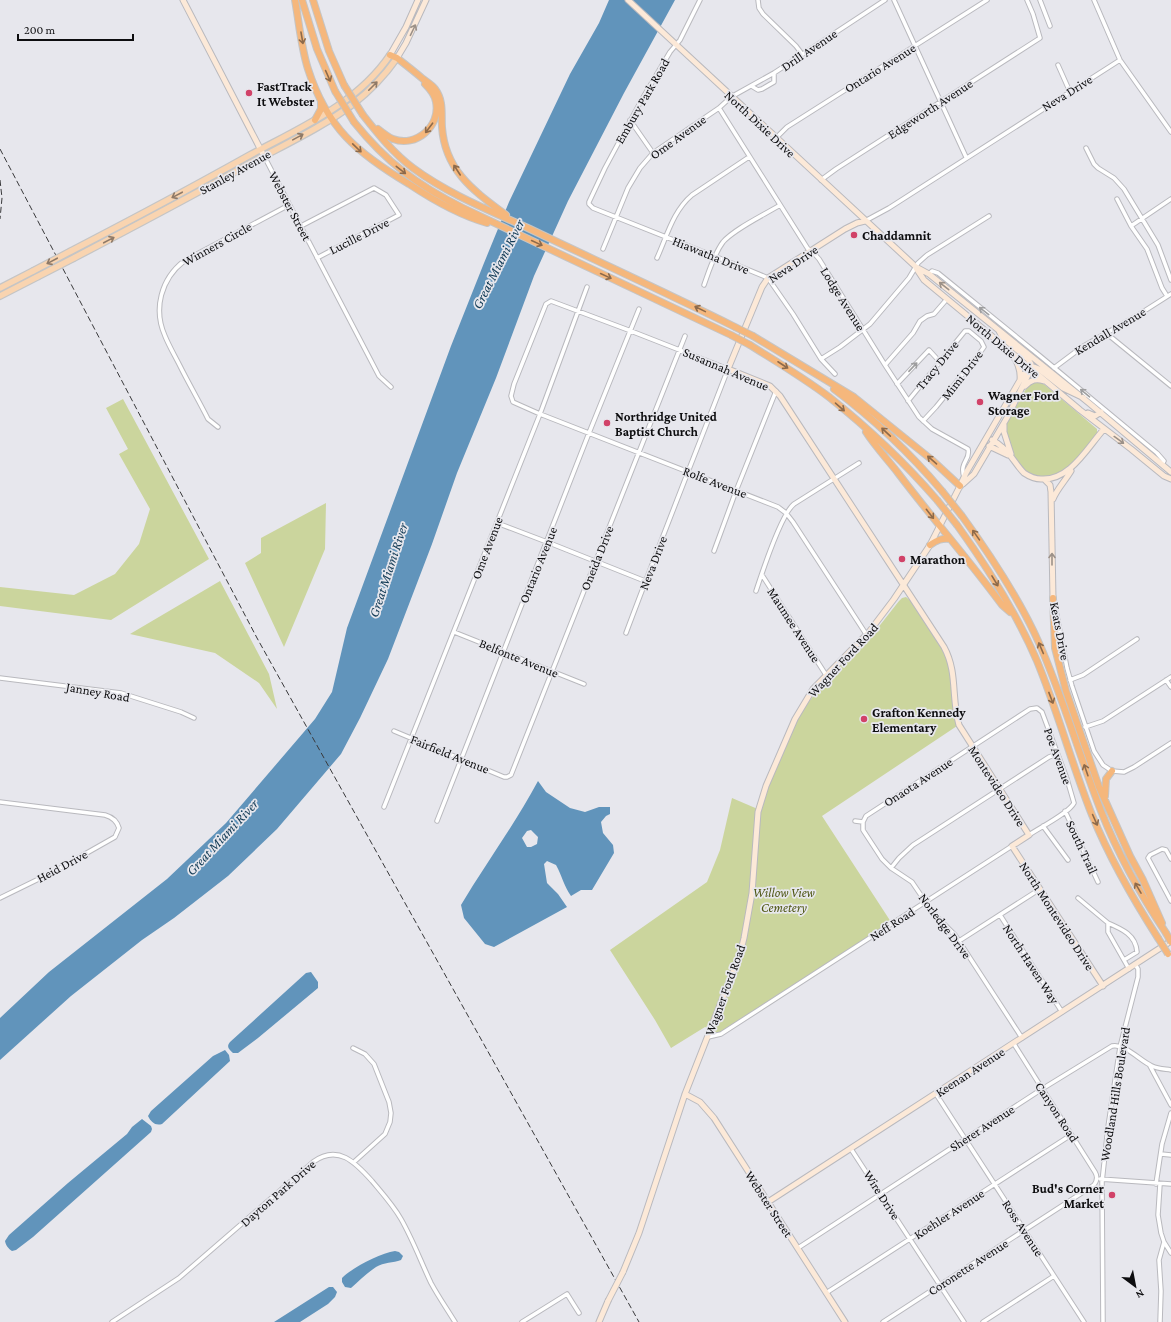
<svg xmlns="http://www.w3.org/2000/svg" width="1171" height="1322" viewBox="0 0 1171 1322" font-family="'Crimson Pro',serif">
  <rect width="100%" height="100%" fill="#e7e7ed"/>
  <path fill="#cbd59d" d="M1038 381 1045 385 1097 429V433C1085 448 1074 467 1056 475 1054 476 1050 476 1047 476 1041 477 1035 476 1029 473 1015 465 1004 440 1006 425L1024 392 1030 384Z
    M123 399 209 559 111 620 0 606V587L74 595 115 574 139 544 150 509 119 454 128 449 106 408Z
    M326 503 325 549 284 647 245 563 261 553V538Z
    M220 581 269 674 277 709 259 683 215 653 130 634Z
    M906 597 912 602C923 619 941 641 948 659 955 680 955 705 957 726L822 816 891 922 724 1031 718 1033 705 1027 671 1048 655 1020 610 950 707 882 720 850 732 798 760 810 772 776 797 720 805 707 823 683 877 629 899 601 902 598Z"/>
  <path fill="#6194bb" fill-rule="evenodd" d="M609 0H675L624 93 568 201 534 276 496 378 457 473 432 544 388 659 360 718 341 754 277 829 228 876 174 918 142 940 71 996 0 1060V1018L49 972 167 879 226 823 315 719 332 692 347 628 451 346 484 263 509 202 570 74 599 23Z
    M538 781 546 792 570 808 585 812 599 807H610V814L606 816 601 822 603 833 613 845 614 853 592 890H581L571 896C564 886 562 876 556 865L547 861 544 864 547 883 558 894 567 907 494 947 485 944 464 918 461 905C486 863 515 824 538 781ZM531 830 538 837 537 844 531 847H527L522 838 527 831Z
    M311 972 318 982V988L258 1038 238 1053H233C229 1049 226 1047 230 1042L306 973Z
    M225 1050 229 1055 230 1061 162 1124C155 1126 151 1122 148 1116L151 1111 213 1056Z
    M142 1119 151 1126 152 1129 151 1132 33 1237 16 1250 12 1251C8 1248 6 1246 5 1241L9 1235 68 1183 127 1134 132 1127Z
    M395 1251 399 1252 403 1256 401 1260C393 1263 384 1262 376 1267 367 1273 359 1281 351 1288L345 1287 342 1282V1278C352 1268 380 1253 395 1251Z
    M329 1287H333L337 1292 335 1297 328 1304 300 1322H274Z"/>
  <g fill="none" stroke-linecap="round" stroke-linejoin="round">
    <g stroke="#b9b9be" stroke-width="5.5">
      <path id="street" d="M700 0 680 40 670 52 641 101 605 168 589 202V204L593 208 739 266 768 278 793 314 821 359 835 374
        M758 0 759 8 763 14 796 46 802 54
        M894 0 966 157
        M1040 0 1050 26
        M1094 0 1120 60 1171 132
        M1058 65 1070 92
        M753 87 758 90 762 89 774 82V73
        M719 108 808 249 811 250 819 259 885 365 919 417 932 429 968 449C971 460 959 462 964 477
        M630 120 653 153
        M776 138 787 127 987 0
        M1086 148 1094 164 1098 168 1114 178 1124 189 1158 245 1171 280
        M264 156 379 376 391 387
        M821 180 836 169 1040 38 1033 14 1027 0
        M1117 199 1131 226 1147 249 1162 288 1167 296
        M865 221 889 208 1120 60
        M301 226 374 188 386 195 399 215 317 258
        M1131 226 1171 199
        M603 249 628 188 640 168 653 153 719 108 731 97 774 73 885 0
        M657 258C667 236 673 211 692 195L749 157
        M929 274 932 271 938 273 1040 356 1157 453 1164 461 1162 464
        M704 285C709 271 714 254 723 242 734 229 764 215 780 205
        M1106 333 1171 386
        M821 359 840 347 870 324 909 278 918 263 927 255 989 216
        M885 365 913 333 920 321 927 316 934 314 947 299
        M1054 368 1082 347 1138 315 1171 294
        M897 384 929 350 940 362
        M908 401 965 331H969L981 341 984 347 979 354 936 407 923 421
        M218 427 208 419C199 401 189 384 180 366 175 356 169 346 165 336 153 309 161 279 184 261L289 205
        M497 523 547 542 645 581
        M714 551 736 491 776 391
        M762 575 826 675
        M756 591C762 573 781 514 794 504L859 463
        M1056 611 1067 668 1072 686 1094 751 1103 765 1112 771 1124 772 1134 767 1171 743
        M454 632 584 684
        M626 633C659 545 694 457 728 369L631 331 551 301 546 304 514 384 511 396 513 402 540 414 778 507 786 513 793 522 866 634
        M0 678 121 693 181 712 194 718
        M1070 680 1083 675 1137 639
        M1166 680 1171 687
        M1085 727 1103 721 1171 677
        M394 731 504 777H507L511 775 685 336
        M0 802 105 815C112 817 117 821 119 828L115 837 55 871 0 898
        M384 807 540 414 587 287
        M1065 811 1098 882
        M437 821 589 433 639 309
        M855 821 863 822
        M863 822 866 816 1030 709 1037 708 1042 712 1067 779 1074 803C1069 813 1039 828 1029 835
        M863 822V830L882 859 891 868 912 882 933 913 955 935 1022 1038
        M1043 826 1068 860
        M1171 859 1166 850 1162 849 1150 855 1148 858 1171 901
        M891 868 899 858 913 845 1049 757 1057 754
        M1078 898 1108 923V932L1129 969
        M1000 915 1062 1012
        M1108 923C1122 929 1136 935 1137 952L1124 960
        M959 941 1040 889
        M708 1037 721 1034 1012 846
        M353 1048 365 1054 374 1064 389 1102 391 1113 390 1122 385 1134 354 1162
        M1150 1066 1171 1105
        M936 1094 1084 1322
        M851 1149 964 1322
        M1161 1154 1171 1155
        M1100 1179 1171 1184
        M1156 1184 1162 1144 1171 1113
        M1160 1184 1158 1215 1161 1233 1164 1242 1159 1260 1161 1291 1160 1322
        M1164 1242 1171 1253
        M798 1248 1042 1089 1112 1046C1125 1043 1140 1061 1152 1066 1158 1069 1165 1069 1171 1070
        M826 1293 1071 1135
        M112 1322 179 1278 313 1162C338 1144 355 1162 372 1181 382 1193 393 1205 401 1219 413 1240 421 1262 431 1283 438 1296 447 1309 455 1322
        M522 1322 567 1294 579 1313
        M883 1322 1094 1185C1097 1181 1098 1177 1095 1172L1014 1044
        M983 1322 1054 1276
        M1103 1322 1102 1182 1108 1127 1120 1047 1138 977V969L1135 964"/>
    </g>
    <g stroke="#b9b9be" stroke-width="7">
      <path id="secondary" d="M183 0 264 156
        M628 0 916 267 929 274 1089 403 1171 472
        M390 55 406 27 418 0
        M397 58 406 43 426 0
        M865 221 857 223 845 229 768 278 762 287 728 369 770 386 780 396 944 647C958 673 951 697 959 725L1029 835 1012 846 1103 986
        M916 268 924 280 1005 347 1080 410 1131 449 1164 476 1171 479
        M1013 356C1018 363 1021 370 1020 380
        M1025 386C1031 380 1036 378 1044 381
        M1088 413 1095 416 1101 412
        M1004 425V432L1011 454
        M992 440C996 442 999 444 1002 447 1011 454 1016 465 1024 473 1030 477 1035 479 1041 479 1070 481 1087 448 1104 429
        M989 446 1008 455
        M1045 480 1050 485 1051 492 1053 598
        M963 484 974 474 1008 416 1031 369V364L1028 359 1002 337 999 331
        M1053 499C1057 489 1065 481 1071 471
        M685 1094 700 1102 714 1118 845 1322
        M768 1202 1171 941
        M623 1272 639 1233 685 1094 740 954 744 938 752 893 758 812 766 786 795 719 813 689 869 632 894 599 930 545 960 486 966 473 1023 375 1034 367 1039 369 1063 388 1084 398
        M599 1322 608 1301"/>
    </g>
    <g stroke="#c5c5c5" stroke-width="8">
      <path id="primary" d="M71 251C131 220 191 188 250 155 300 128 357 104 390 55
        M74 258C133 227 192 196 251 163 284 145 323 127 353 104 370 91 385 75 397 58
        M0 288 33 271
        M0 296 37 277"/>
    </g>
    <g stroke="#c5c5c5" stroke-width="8">
      <path id="highway" d="M295 0C299 22 301 47 308 69 327 128 357 153 409 184 433 200 459 215 487 223
        M302 0 317 49 335 91
        M313 0 329 51 344 85
        M390 55 397 58C406 65 415 72 423 79 427 82 432 85 435 89 444 101 441 114 442 127 445 171 474 191 506 215
        M363 115C378 134 393 153 413 168 448 194 491 211 530 229 599 262 667 293 735 327
        M315 120 321 109V101
        M354 122C386 162 417 185 463 208L731 335
        M378 129C383 133 388 137 393 139 416 148 441 126 436 102 435 95 430 89 425 84
        M753 336 854 397 932 460 960 486
        M750 345C777 362 804 378 829 397 868 428 905 463 937 500
        M834 389C874 419 910 453 942 491
        M866 432C874 445 888 460 898 473 932 518 969 560 1002 605L1010 612
        M962 516C991 556 1019 598 1039 643 1063 697 1079 755 1101 811 1118 854 1140 894 1166 933
        M957 525C988 568 1016 612 1037 661 1058 712 1072 765 1092 815 1110 859 1133 899 1158 938
        M930 545C937 540 942 538 950 539
        M1053 598 1055 648 1066 691 1099 787 1130 856 1143 880 1162 923
        M1105 796 1106 779 1112 771"/>
    </g>
    <use href="#street" stroke="#fff" stroke-width="3.5"/>
    <use href="#secondary" stroke="#fce9d8" stroke-width="5"/>
    <use href="#primary" stroke="#f9d4b0" stroke-width="5.5"/>
    <use href="#highway" stroke="#f5b77c" stroke-width="6"/>
    <path stroke="#39393b" stroke-width="1" stroke-dasharray="6 3" stroke-linecap="butt" d="M0 149 257 638 639 1322
      M0 180 2 198 0 219"/>
    <g stroke="#b9b9be" stroke-width="7" stroke-linecap="butt">
      <path id="secondary-bridge" d="M608 1301 623 1272"/>
    </g>
    <g stroke="#c5c5c5" stroke-width="8" stroke-linecap="butt">
      <path id="primary-bridge" d="M33 271 71 251
        M37 277 74 258"/>
    </g>
    <g stroke="#c5c5c5" stroke-width="8" stroke-linecap="butt">
      <path id="highway-bridge" d="M344 85 363 115
        M335 91 354 122
        M735 327 753 336
        M731 335 750 345
        M942 491 962 516
        M937 500 957 525
        M1166 933 1171 942
        M1158 938 1168 954"/>
    </g>
    <use href="#secondary-bridge" stroke="#fce9d8" stroke-width="5"/>
    <use href="#primary-bridge" stroke="#f9d4b0" stroke-width="5.5"/>
    <use href="#highway-bridge" stroke="#f5b77c" stroke-width="6"/>
  </g>
  <defs><path id="oneway-shaft" d="M-6 0H5M1.5-3L5.5 0L1.5 3" fill="none" stroke-width="1.6" stroke-linecap="round" stroke-linejoin="round"/></defs>
  <g stroke="#9c9188">
    <use href="#oneway-shaft" transform="translate(413 30) rotate(-64)"/>
    <use href="#oneway-shaft" transform="translate(944 286) rotate(-142)"/>
    <use href="#oneway-shaft" transform="translate(1119 440) rotate(36)"/>
    <use href="#oneway-shaft" transform="translate(1052 559) rotate(-90)"/>
  </g>
  <g stroke="#8d6a4b">
    <use href="#oneway-shaft" transform="translate(302 38) rotate(80)"/>
    <use href="#oneway-shaft" transform="translate(328 76) rotate(66)"/>
    <use href="#oneway-shaft" transform="translate(429 128) rotate(127)"/>
    <use href="#oneway-shaft" transform="translate(357 148) rotate(44)"/>
    <use href="#oneway-shaft" transform="translate(401 170) rotate(38)"/>
    <use href="#oneway-shaft" transform="translate(457 170) rotate(-123)"/>
    <use href="#oneway-shaft" transform="translate(537 243) rotate(25)"/>
    <use href="#oneway-shaft" transform="translate(606 276) rotate(25)"/>
    <use href="#oneway-shaft" transform="translate(700 309) rotate(-154)"/>
    <use href="#oneway-shaft" transform="translate(783 365) rotate(33)"/>
    <use href="#oneway-shaft" transform="translate(840 407) rotate(41)"/>
    <use href="#oneway-shaft" transform="translate(886 432) rotate(-137)"/>
    <use href="#oneway-shaft" transform="translate(932 460) rotate(-139)"/>
    <use href="#oneway-shaft" transform="translate(930 514) rotate(52)"/>
    <use href="#oneway-shaft" transform="translate(976 535) rotate(-125)"/>
    <use href="#oneway-shaft" transform="translate(995 581) rotate(59)"/>
    <use href="#oneway-shaft" transform="translate(1041 648) rotate(-113)"/>
    <use href="#oneway-shaft" transform="translate(1051 698) rotate(69)"/>
    <use href="#oneway-shaft" transform="translate(1086 770) rotate(-109)"/>
    <use href="#oneway-shaft" transform="translate(1095 820) rotate(66)"/>
    <use href="#oneway-shaft" transform="translate(1138 888) rotate(-120)"/>
  </g>
  <g stroke="#8f7a68">
    <use href="#oneway-shaft" transform="translate(373 86) rotate(-45)"/>
    <use href="#oneway-shaft" transform="translate(298 137) rotate(-29)"/>
    <use href="#oneway-shaft" transform="translate(177 195) rotate(152)"/>
    <use href="#oneway-shaft" transform="translate(109 240) rotate(-28)"/>
    <use href="#oneway-shaft" transform="translate(52 261) rotate(152)"/>
  </g>
  <g stroke="#9e9e9f">
    <use href="#oneway-shaft" transform="translate(984 311) rotate(-142)"/>
    <use href="#oneway-shaft" transform="translate(913 367) rotate(-47)"/>
    <use href="#oneway-shaft" transform="translate(1085 393) rotate(-140)"/>
  </g>
  <g fill="#d14268" stroke="#e7e7ed" stroke-width="1.5">
    <circle cx="249" cy="93" r="4"/>
    <circle cx="854" cy="235" r="4"/>
    <circle cx="980" cy="402" r="4"/>
    <circle cx="607" cy="423" r="4"/>
    <circle cx="902" cy="559" r="4"/>
    <circle cx="864" cy="719" r="4"/>
    <circle cx="1112" cy="1195" r="4"/>
  </g>
  <g text-anchor="middle" dominant-baseline="central" stroke-width="3.5" stroke-linejoin="round" paint-order="stroke">
    <g font-size="13" fill="#0d0d0f" stroke="#e7e7ed">
      <text transform="translate(809 50) rotate(-34)">Drill Avenue</text>
      <text transform="translate(880 68) rotate(-32)">Ontario Avenue</text>
      <text transform="translate(1067 93) rotate(-32)">Neva Drive</text>
      <text transform="translate(642 101) rotate(-60)">Embury Park Road</text>
      <text transform="translate(930 109) rotate(-33)">Edgeworth Avenue</text>
      <text transform="translate(760 124) rotate(43)">North Dixie Drive</text>
      <text transform="translate(678 137) rotate(-36)">Ome Avenue</text>
      <text transform="translate(235 172) rotate(-29)">Stanley Avenue</text>
      <text transform="translate(290 206) rotate(62)">Webster Street</text>
      <text transform="translate(359 236) rotate(-27)">Lucille Drive</text>
      <text transform="translate(217 244) rotate(-29)">Winners Circle</text>
      <text transform="translate(711 255) rotate(22)">Hiawatha Drive</text>
      <text transform="translate(793 264) rotate(-34)">Neva Drive</text>
      <text transform="translate(843 299) rotate(58)">Lodge Avenue</text>
      <text transform="translate(1110 331) rotate(-31)">Kendall Avenue</text>
      <text transform="translate(1003 346) rotate(40)">North Dixie Drive</text>
      <text transform="translate(937 365) rotate(-51)">Tracy Drive</text>
      <text transform="translate(726 369) rotate(23)">Susannah Avenue</text>
      <text transform="translate(962 375) rotate(-52)">Mimi Drive</text>
      <text transform="translate(715 482) rotate(21)">Rolfe Avenue</text>
      <text transform="translate(487 548) rotate(-69)">Ome Avenue</text>
      <text transform="translate(597 558) rotate(-68)">Oneida Drive</text>
      <text transform="translate(653 563) rotate(-69)">Neva Drive</text>
      <text transform="translate(538 565) rotate(-68)">Ontario Avenue</text>
      <text transform="translate(794 625) rotate(57)">Maumee Avenue</text>
      <text transform="translate(1060 631) rotate(79)">Keats Drive</text>
      <text transform="translate(519 658) rotate(22)">Belfonte Avenue</text>
      <text transform="translate(843 660) rotate(-47)">Wagner Ford Road</text>
      <text transform="translate(98 692) rotate(10)">Janney Road</text>
      <text transform="translate(450 754) rotate(22)">Fairfield Avenue</text>
      <text transform="translate(1058 756) rotate(70)">Poe Avenue</text>
      <text transform="translate(918 782) rotate(-33)">Onaota Avenue</text>
      <text transform="translate(997 786) rotate(57)">Montevideo Drive</text>
      <text transform="translate(1082 847) rotate(65)">South Trail</text>
      <text transform="translate(62 866) rotate(-28)">Heid Drive</text>
      <text transform="translate(1057 916) rotate(57)">North Montevideo Drive</text>
      <text transform="translate(892 924) rotate(-33)">Neff Road</text>
      <text transform="translate(945 926) rotate(53)">Norledge Drive</text>
      <text transform="translate(1031 964) rotate(57)">North Haven Way</text>
      <text transform="translate(725 990) rotate(-70)">Wagner Ford Road</text>
      <text transform="translate(970 1072) rotate(-33)">Keenan Avenue</text>
      <text transform="translate(1115 1094) rotate(-81)">Woodland Hills Boulevard</text>
      <text transform="translate(1057 1112) rotate(57)">Canyon Road</text>
      <text transform="translate(982 1128) rotate(-33)">Sherer Avenue</text>
      <text transform="translate(278 1193) rotate(-41)">Dayton Park Drive</text>
      <text transform="translate(882 1195) rotate(57)">Wire Drive</text>
      <text transform="translate(769 1204) rotate(57)">Webster Street</text>
      <text transform="translate(949 1214) rotate(-33)">Koehler Avenue</text>
      <text transform="translate(1023 1228) rotate(57)">Ross Avenue</text>
      <text transform="translate(968 1267) rotate(-33)">Coronette Avenue</text>
    </g>
    <g font-size="13" font-weight="bold" fill="#0d0d0f" stroke="#e7e7ed" text-anchor="start">
      <text x="257" y="86">FastTrack<tspan x="257" dy="15">It Webster</tspan></text>
      <text x="862" y="235">Chaddamnit</text>
      <text x="988" y="395">Wagner Ford<tspan x="988" dy="15">Storage</tspan></text>
      <text x="615" y="416">Northridge United<tspan x="615" dy="15">Baptist Church</tspan></text>
      <text x="910" y="559">Marathon</text>
      <text x="872" y="712">Grafton Kennedy<tspan x="872" dy="15">Elementary</tspan></text>
      <text x="1104" y="1188" text-anchor="end">Bud's Corner<tspan x="1104" dy="15">Market</tspan></text>
    </g>
    <g font-size="13" font-style="italic" fill="#4f5714" stroke="#e7e7ed">
      <text x="784" y="892">Willow View<tspan x="784" dy="15">Cemetery</tspan></text>
    </g>
    <g font-size="14" font-style="italic" fill="#123b56" stroke="#e7e7ed">
      <text transform="translate(498 264) rotate(-63)">Great Miami River</text>
      <text transform="translate(388 570) rotate(-72)">Great Miami River</text>
      <text transform="translate(222 837) rotate(-47)">Great Miami River</text>
    </g>
  </g>
  <g transform="translate(1135 1286) rotate(148)" stroke="#e7e7ed" stroke-width="3" paint-order="stroke">
  <path d="M0-3L7 15L0 10L-7 15Z" fill="#0d0d0f"/>
  <text y="-6" font-size="11" font-weight="bold" text-anchor="middle" fill="#0d0d0f">N</text>
  </g>
  <path d="M18 34v6h115v-6" fill="none" stroke="#0d0d0f" stroke-width="2"/>
  <text x="24" y="34" font-size="12" fill="#0d0d0f" stroke="#e7e7ed" stroke-width="3" paint-order="stroke">200 m</text>
</svg>
